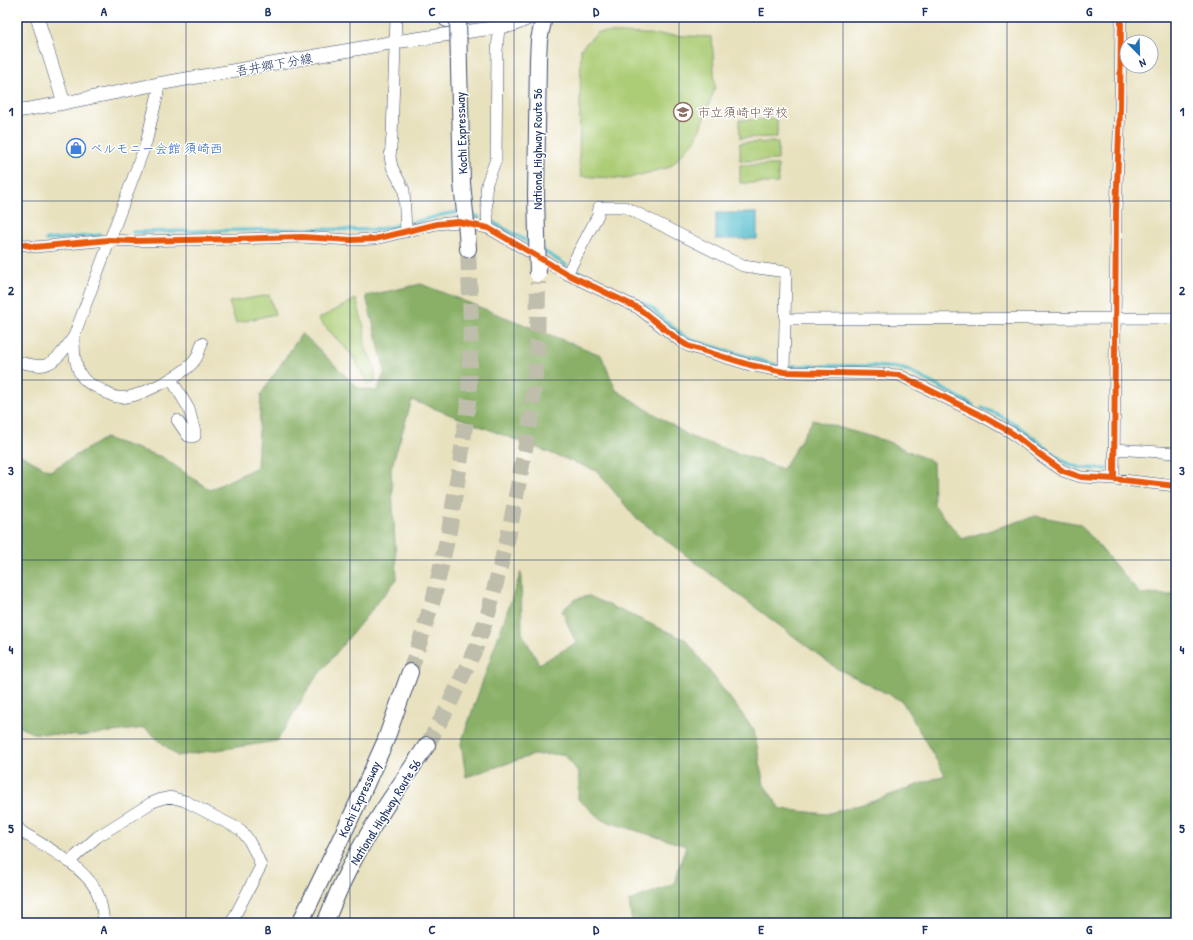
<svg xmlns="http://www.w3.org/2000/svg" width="1193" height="940" viewBox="0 0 1193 940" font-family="'Patrick Hand','Klee One',sans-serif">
  <rect width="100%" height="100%" fill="#fff"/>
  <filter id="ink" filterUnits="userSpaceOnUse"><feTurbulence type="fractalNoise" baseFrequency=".025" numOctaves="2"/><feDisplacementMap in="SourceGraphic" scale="8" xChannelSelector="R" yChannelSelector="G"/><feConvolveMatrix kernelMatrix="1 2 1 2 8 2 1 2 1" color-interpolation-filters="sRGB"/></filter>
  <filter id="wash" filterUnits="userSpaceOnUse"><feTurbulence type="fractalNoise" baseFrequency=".012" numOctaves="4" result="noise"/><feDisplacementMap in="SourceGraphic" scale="16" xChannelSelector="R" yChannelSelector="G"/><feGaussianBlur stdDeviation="0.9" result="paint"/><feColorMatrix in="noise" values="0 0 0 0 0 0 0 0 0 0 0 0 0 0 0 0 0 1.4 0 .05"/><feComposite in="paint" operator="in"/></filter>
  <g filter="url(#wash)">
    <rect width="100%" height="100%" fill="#e8e1be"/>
    <path fill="#accc75" stroke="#647e6a" d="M598 32 712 37 715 88 706 113 696 139 670 167 625 179 581 176 579 160 581 48Z
      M777 119V137L740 138 739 120Z
      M778 142V160L740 161V143Z
      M740 165H778V183H740Z
      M269 295 275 314 236 323 229 302Z
      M356 299 364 327 365 347 375 367V382L368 385 352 355 318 319Z"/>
    <path fill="#89b066" stroke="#527062" d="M421 284 601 355 616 390 691 437 783 469 813 420 886 441 933 462 934 505 962 539 1036 516 1080 524 1140 594 1172 595 1176 593V923H632L629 901 674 884 686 846 602 820 578 799 579 773 564 754 533 755 466 777 461 743 521 572 522 633 539 664 576 643 562 611 575 599 589 596 686 640 754 730 764 785 781 809 826 814 874 801 945 775 902 701 836 668 635 517 597 471 412 400 391 469 397 579 314 680 277 741 177 756 145 728 80 736 33 733 17 726V453L50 471 105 438 162 457 210 490 257 467 261 394 302 333 358 388 377 391 385 371 366 296Z"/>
    <path fill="#4ebaca" stroke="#347494" d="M716 213H757V239H716Z"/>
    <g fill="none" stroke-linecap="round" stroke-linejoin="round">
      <path stroke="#4ebaca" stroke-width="3.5" d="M469 214 479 217
        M411 223 446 214 461 212
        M494 223 516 235 533 245
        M133 232 307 229 375 230 400 225
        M46 240 100 235
        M542 250 566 265
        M576 271 649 306C663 317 675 332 691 340L776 365
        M789 366H871L900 368 913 373 973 405
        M982 408 997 414 1015 424 1066 463 1080 468 1107 469"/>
    </g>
  </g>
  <g filter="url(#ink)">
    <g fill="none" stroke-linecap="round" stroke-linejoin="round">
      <path stroke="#bfbdab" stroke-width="16" stroke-dasharray="16 8" stroke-linecap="butt" d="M410 672 434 597 449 531 460 464 469 396 471 323 468 249
        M427 745 447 709 476 647 488 614 509 533 531 418 537 354 538 282"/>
      <g stroke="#3a4a6c" stroke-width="12">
        <path id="minor" d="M396 17 392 136 390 157 392 167 404 190 406 232
          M488 228 486 192 487 183 496 159 497 51 499 27
          M17 243 35 247 109 240 133 241 236 239 302 237 351 240 375 239 437 224 459 222 488 228 521 247 567 274 638 308 680 341 688 346 750 365 784 372 882 374 899 375 978 414 1012 433 1040 455 1063 471 1081 477 1114 479 1176 486
          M567 274 598 215 599 207H625L743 266 786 272 784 372
          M785 319 1176 318
          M74 336C74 351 74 372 87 382 90 384 94 386 98 388 104 391 110 396 117 397 130 400 151 389 163 383 174 377 188 370 195 360 199 355 200 348 202 343
          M17 362C25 363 37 367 45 365 58 361 67 346 74 336L146 143 158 93V84
          M171 379 189 409 195 432V436L192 437 188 436 177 420
          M1114 449 1176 453
          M1114 479 1116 211 1120 108 1121 17
          M17 826 22 832C45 846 83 866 96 890 101 900 103 912 104 923
          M69 862 97 837 151 803 161 799 170 797 185 801 241 830 248 839 257 856 261 866 231 923"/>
      </g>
      <g stroke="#3a4a6c" stroke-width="14">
        <path id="major" d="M37 17 64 103
          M17 111 64 103 158 84 395 42 513 25 531 17"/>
      </g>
      <g stroke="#3a4a6c" stroke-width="18">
        <path id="highway" d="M447 17V19
          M459 67 462 183
          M536 195 538 59 539 40 544 17
          M467 233 468 249
          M300 923 353 813 385 742 410 672
          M325 923C332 907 338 891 346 875 368 829 399 787 427 745"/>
      </g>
      <use href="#minor" stroke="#fff" stroke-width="11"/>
      <use href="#major" stroke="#fff" stroke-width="13"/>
      <use href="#highway" stroke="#fff" stroke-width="16"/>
      <g stroke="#3a4a6c" stroke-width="18" stroke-linecap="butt">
        <path id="highway-bridge" d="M458 17 459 67
          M462 183 467 233
          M536 195 538 274"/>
      </g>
      <use href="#highway-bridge" stroke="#fff" stroke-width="16"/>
      <g stroke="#fff" stroke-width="8">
        <path id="cycleway" d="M17 243 35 247 109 240 133 241 236 239 302 237 351 240 375 239 437 224 459 222 488 228 521 247 567 274 638 308 680 341 688 346 750 365 784 372 882 374 899 375 978 414 1012 433 1040 455 1063 471 1081 477 1114 479 1176 486
          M1114 479 1116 211 1120 108 1121 17"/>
      </g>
      <use href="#cycleway" stroke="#e8590c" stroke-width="6"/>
    </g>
  </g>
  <path fill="none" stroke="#1b2f5e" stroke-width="1" stroke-opacity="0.55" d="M186 17V923M350 17V923M514 17V923M679 17V923M843 17V923M1007 17V923M17 201H1176M17 380H1176M17 560H1176M17 739H1176"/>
  <defs>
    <g id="school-ring" transform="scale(1)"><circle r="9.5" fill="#fff" stroke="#8d6e63" stroke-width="1.5"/><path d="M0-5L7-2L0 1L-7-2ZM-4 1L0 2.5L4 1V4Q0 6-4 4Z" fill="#8d6e63"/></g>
    <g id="shop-ring" transform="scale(1)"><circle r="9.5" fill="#fff" stroke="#3f7fe0" stroke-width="1.5"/><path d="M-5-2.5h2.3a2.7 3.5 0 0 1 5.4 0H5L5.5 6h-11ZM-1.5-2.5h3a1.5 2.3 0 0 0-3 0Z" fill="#3f7fe0"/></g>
  </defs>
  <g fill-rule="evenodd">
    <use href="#school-ring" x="683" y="112"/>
    <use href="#shop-ring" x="76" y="148"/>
  </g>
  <g text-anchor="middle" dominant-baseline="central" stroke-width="3" stroke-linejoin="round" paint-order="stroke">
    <g font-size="13" fill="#1b2f5e" stroke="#fff">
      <text transform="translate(274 64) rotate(-10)">吾井郷下分線</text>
      <text transform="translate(461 133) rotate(-92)">Kochi Expressway</text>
      <text transform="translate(537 149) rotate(-90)">National Highway Route 56</text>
      <text transform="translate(359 799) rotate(-65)">Kochi Expressway</text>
      <text transform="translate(385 812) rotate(-58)">National Highway Route 56</text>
    </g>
    <g font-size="13" fill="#785e54" stroke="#fff" text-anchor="start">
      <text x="697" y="112">市立須崎中学校</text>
    </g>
    <g font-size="13" fill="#366cbe" stroke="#fff" text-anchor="start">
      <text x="90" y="148">ベルモニー会館 須崎西</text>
    </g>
  </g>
  <rect width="1193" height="940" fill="none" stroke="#fff" stroke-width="44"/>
  <g transform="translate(1139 54) rotate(157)"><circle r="19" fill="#ffffff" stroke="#a4acbf"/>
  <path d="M0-3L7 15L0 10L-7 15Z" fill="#1f6fb2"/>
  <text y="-6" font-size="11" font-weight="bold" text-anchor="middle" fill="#1b2f5e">N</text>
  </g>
  <rect x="22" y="22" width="1149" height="896" fill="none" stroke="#1b2f5e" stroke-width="1.5"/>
  <g font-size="13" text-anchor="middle" font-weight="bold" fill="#1b2f5e">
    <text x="104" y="16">A</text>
    <text x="268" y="16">B</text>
    <text x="432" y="16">C</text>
    <text x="596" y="16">D</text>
    <text x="761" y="16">E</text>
    <text x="925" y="16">F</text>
    <text x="1089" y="16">G</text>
    <text x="11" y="116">1</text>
    <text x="1182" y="116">1</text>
    <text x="11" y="295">2</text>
    <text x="1182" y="295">2</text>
    <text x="11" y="475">3</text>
    <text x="1182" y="475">3</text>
    <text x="11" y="654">4</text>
    <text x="1182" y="654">4</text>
    <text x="11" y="833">5</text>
    <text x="1182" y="833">5</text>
    <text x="104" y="934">A</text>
    <text x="268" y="934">B</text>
    <text x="432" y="934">C</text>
    <text x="596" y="934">D</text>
    <text x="761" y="934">E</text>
    <text x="925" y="934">F</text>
    <text x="1089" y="934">G</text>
  </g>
</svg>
